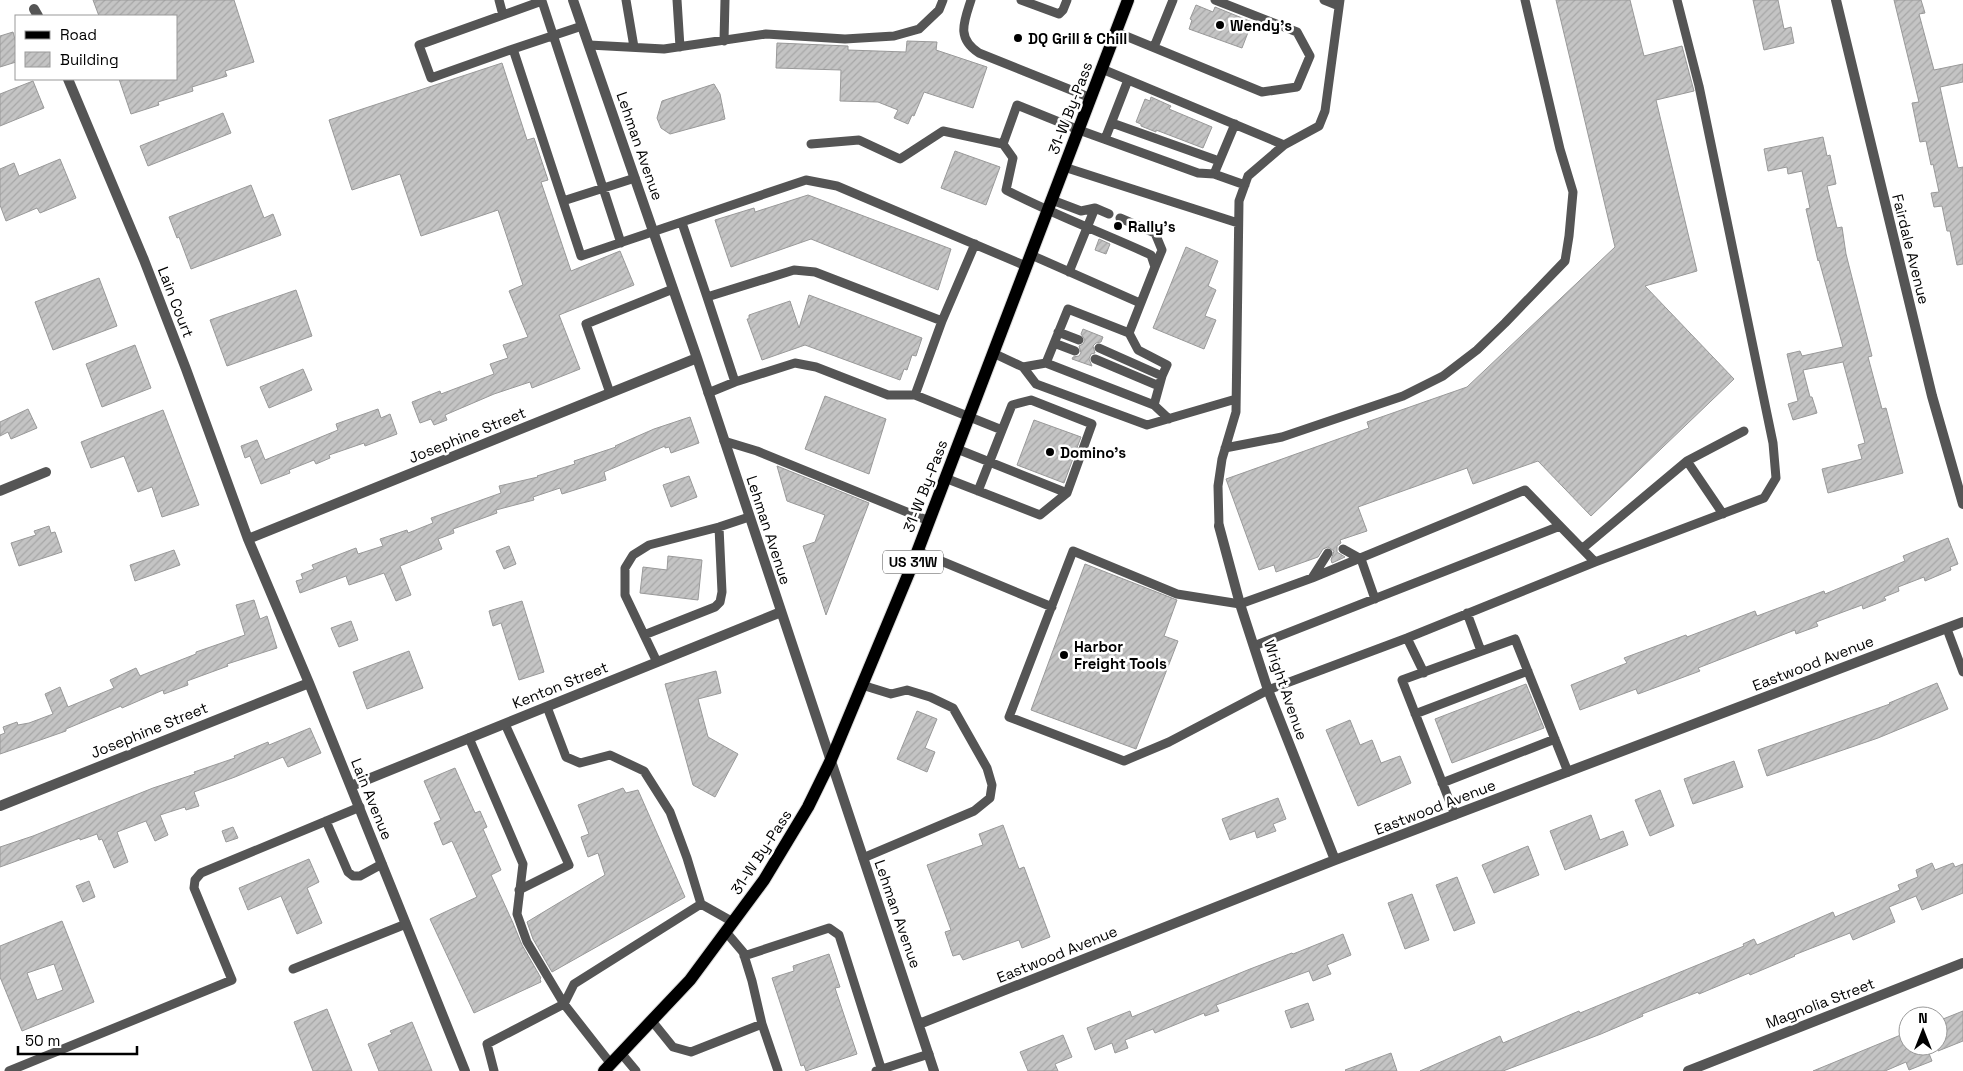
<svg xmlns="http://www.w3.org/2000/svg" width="1963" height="1071" viewBox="0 0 1963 1071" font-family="'Space Grotesk',sans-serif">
  <defs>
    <pattern id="building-hatch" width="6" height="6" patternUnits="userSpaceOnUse" patternTransform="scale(1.25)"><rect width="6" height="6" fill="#c4c4c4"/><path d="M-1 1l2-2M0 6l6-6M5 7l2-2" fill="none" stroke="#a7a7a7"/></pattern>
  </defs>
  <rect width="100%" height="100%" fill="#fff"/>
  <path fill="url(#building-hatch)" stroke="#999" fill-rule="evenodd" d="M93 0H234L254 62 225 71 227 76 192 87 193 91 158 102 159 105 131 114 119 79H176V16H99Z
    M1556 0H1630L1644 56 1682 46 1694 91 1656 100 1697 271 1645 286 1734 379 1591 516 1538 461 1473 484 1467 468 1358 507 1367 531 1340 540 1341 543 1337 546V552L1345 557 1332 563 1331 560 1334 551 1328 547 1323 549 1318 557 1276 572 1274 565 1259 570 1226 479 1369 428 1367 422 1467 387 1615 247Z
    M1753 0H1778L1784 29 1791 27 1794 43 1764 50Z
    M1894 0H1921L1925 13 1919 14 1934 70 1963 64V82L1940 87 1958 168 1963 167V264L1957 265 1950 231H1947L1942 206 1934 207 1931 193 1939 192 1933 164 1931 165 1926 141 1920 142 1912 103 1919 102Z
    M1196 5 1213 12 1215 7 1252 22 1242 48 1189 29 1192 20 1190 19Z
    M13 32 16 43V62L0 67V36Z
    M907 41 937 42 936 50 987 67 973 108 924 92 914 116 912 115 908 124 894 118 898 110 878 102 840 101 841 70 776 68 777 43 848 46V50L906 52Z
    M502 63 527 140 534 138 548 180 541 182 571 271 620 251 634 285 559 315 580 369 532 388 530 382 494 394 445 415 447 420 434 425 431 419 420 423 412 402 440 391 441 394 494 374 490 364 508 358 503 345 528 337 509 291 523 285 498 210 421 236 400 174 352 190 329 120Z
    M33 81 44 108 0 126V94Z
    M714 84 720 94 725 119 670 134 661 128 657 118 662 101Z
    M1151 97 1171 106 1169 109 1212 127 1203 148 1156 130V132L1141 126V124L1136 122 1145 99 1150 101Z
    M223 113 231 133 148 166 140 146Z
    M1823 137 1827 156 1830 155 1836 184 1827 186 1837 228 1842 227 1846 254 1872 356 1868 357 1882 409 1886 408 1903 473 1828 493 1822 469 1862 459 1858 445 1865 443 1843 362 1803 370 1810 397H1812L1817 413 1793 420 1788 404 1798 401 1787 354 1800 351 1802 356 1843 347 1819 260 1818 261 1806 209 1810 208 1802 171 1788 174 1787 167 1768 171 1764 149Z
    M955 151 1000 167 986 205 941 188Z
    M60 159 76 198 40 213 37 208 6 221 0 205V169L14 163 19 176Z
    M251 185 264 218 273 214 281 235 191 269 179 237 177 238 169 217Z
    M808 195 951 249 938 290 811 239 731 267 715 220 754 208 755 212Z
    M1099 239 1110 244 1106 254 1095 250Z
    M1186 247 1218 261 1208 286 1216 290 1205 316 1216 320 1204 349 1153 328Z
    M99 278 117 326 53 350 35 302Z
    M296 290 312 336 227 366 210 320Z
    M809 295 922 338 916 356 912 355 907 370 904 369 900 380 805 345 762 360 747 319H749V315L790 301 799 328Z
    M1083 329 1103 337 1101 342 1096 343 1093 346 1095 353 1091 354 1089 359 1092 366 1072 359 1073 357 1079 356 1081 353 1079 346 1083 344 1085 340 1081 334Z
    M135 345 151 388 102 407 86 364Z
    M303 369 312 390 269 408 260 387Z
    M825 396 886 419 869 474 805 449Z
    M28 409 37 428 11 439 8 432 0 436V422Z
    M378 409 381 418 390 414 397 434 365 446 364 443 329 455 330 458 316 464 314 460 289 470 290 473 261 484 250 456 245 458 241 446 257 440 265 460 338 430 336 424Z
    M163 410 199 505 162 517 152 487 138 492 124 456 91 468 81 442Z
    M690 417 699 443 671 453 669 447 665 448V446L604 472 606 480 562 494 560 488 533 497 534 500 496 510 497 513 453 529 454 533 438 539 442 549 400 566 411 595 396 601 384 573 349 585 346 576 300 593 296 581 303 579 301 574 314 569 312 565 356 548 358 554 383 546 380 539 407 530 408 533 433 523 431 518 501 493 499 486 538 477 537 476 575 464 574 461 616 447 615 446 654 429Z
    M1034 420 1081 437 1064 483 1017 465Z
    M777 466 869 503 826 615 803 546 815 542 825 515 787 501Z
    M689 476 697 497 671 507 663 485Z
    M49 526 51 533 55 532 62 552 19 566 11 543 36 535 34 531Z
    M1948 538 1958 564 1950 567 1951 570 1925 581 1924 577 1898 587 1899 591 1884 597 1886 600 1863 609 1862 605 1816 622 1818 626 1796 634 1795 630 1698 668 1700 671 1638 694 1636 689 1580 710 1571 685 1627 663 1624 658 1686 635 1687 637 1755 611 1757 616 1824 591 1825 594 1905 561 1903 556Z
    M509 546 516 564 504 569 496 551Z
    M174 550 180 565 135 581 130 565Z
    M668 556 702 560 698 600 640 593 643 567 667 570Z
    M1085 564 1177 600 1164 636 1178 641 1136 749 1031 710Z
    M254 600 260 619 267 616 277 648 227 664 228 666 187 681 188 685 164 694 163 690 122 708 121 706 66 729V731L0 754V735L5 733 3 727 17 722 18 725 29 723 53 714 45 694 60 687 68 707 114 688 110 680 136 668 140 676 196 654V652L245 635 236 605Z
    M522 601 544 672 519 680 501 623 493 626 489 611Z
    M351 621 358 640 339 647 331 628Z
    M409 651 423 688 367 709 353 672Z
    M716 671 721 693 698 699 708 737 738 754 715 797 693 785 665 684Z
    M1937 683 1948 709 1878 738 1767 776 1758 750 1890 704 1889 703Z
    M1526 684 1544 728 1452 763 1435 719Z
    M917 711 937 719 925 748 935 752 927 772 897 759Z
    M1350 720 1360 745 1372 740 1381 763 1400 756 1411 783 1358 806 1326 730Z
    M310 728 321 753 288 767 283 757 235 777 194 792 199 806 186 810 185 807 160 815 168 835 155 841 146 821 117 832 128 862 114 868 102 839 99 840 97 834 80 840V838L0 867V847L33 836 153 788 195 774 194 772 235 758 234 756 268 742 269 745Z
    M1734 761 1743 787 1693 804 1684 779Z
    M455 768 475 813 480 811 487 827 483 829 501 870 491 875 513 923 522 945 541 978 540 979 541 982 474 1013 430 919 477 897 452 841 443 845 434 823 441 820 424 781Z
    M623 788 626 793 638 790 685 897 552 972 533 939 527 922 605 875 598 853 588 857 581 837 589 834 578 805Z
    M1660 790 1674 826 1650 836 1635 800Z
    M1278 798 1286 819 1273 824 1276 831 1257 838 1255 831 1230 840 1222 819Z
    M1591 815 1600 840 1623 831 1628 845 1565 870 1550 831Z
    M1003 825 1019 869 1024 867 1050 937 1022 948 1019 940 963 960 960 954 953 956 945 932 951 930 927 865 983 845 979 834Z
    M233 827 238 838 226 842 222 831Z
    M1528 846 1539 875 1494 893 1482 865Z
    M309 859 319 882 307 888 322 923 297 934 281 896 248 910 239 888Z
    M1932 863 1935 870 1953 863 1955 867 1963 864V893L1922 910 1916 896 1889 907 1895 922 1853 940 1850 933 1794 955 1795 956 1750 975 1749 973 1699 994 1698 992 1642 1014 1643 1016 1601 1034 1503 1071H1420L1500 1036 1503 1043 1579 1011 1580 1013 1744 946 1743 944 1754 939 1757 945 1833 912 1835 917 1900 890 1898 885 1918 877 1916 870Z
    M1457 877 1475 923 1454 931 1436 885Z
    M89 881 95 897 83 902 76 886Z
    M1412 894 1429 940 1405 949 1388 903Z
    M62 921 94 1002 22 1031 0 977V946ZM54 964 63 990 37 1000 27 973Z
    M1343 934 1351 955 1327 965 1331 974 1313 981 1309 971 1216 1005 1219 1011 1205 1016 1204 1013 1155 1033 1153 1029 1125 1040 1128 1048 1115 1053 1112 1043 1095 1050 1087 1028 1130 1011 1132 1017 1250 969 1292 953 1293 954Z
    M829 954 840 987 835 988 857 1054 806 1071 804 1065 801 1066 772 978 794 971 793 966Z
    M1308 1003 1314 1020 1291 1028 1285 1011Z
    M327 1009 352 1071H313L294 1022Z
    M1963 1011V1041L1938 1051V1021Z
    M412 1022 432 1071H379L368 1044 392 1034 390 1031Z
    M1908 1032V1046H1926L1932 1061 1909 1070 1906 1062 1885 1071H1813Z
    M1063 1035 1072 1057 1055 1064 1058 1071H1028L1020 1052Z
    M1391 1053 1397 1071H1346L1345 1070Z"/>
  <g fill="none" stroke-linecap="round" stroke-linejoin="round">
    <g stroke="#dbdbdb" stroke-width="14">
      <path id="primary" d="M604 1071 690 980 764 880 808 807 830 762 913 563 1128 0"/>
    </g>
    <path stroke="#555" stroke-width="9" d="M499 0 503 15
      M626 0 634 47
      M677 0 680 47
      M971 0C964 22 956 38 979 53L1091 98
      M1021 0 1059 14 1063 10 1067 0
      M1324 0 1339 6
      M582 26 513 49 581 256 806 180 837 186 1026 266
      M1116 32 1262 92 1297 87 1310 56 1297 32 1215 0
      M724 41 725 0
      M589 45 664 49 766 34 845 39 894 36 919 29 939 10 943 0
      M1154 47 1173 0
      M513 49 431 78 419 45 542 1 621 243
      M1102 69 1284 145
      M1112 123 1219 161
      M1105 139 1128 80
      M811 144 859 140 900 159 943 131 1003 144 1017 105 1079 130 1198 173 1214 174 1245 185
      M1003 144 1013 158 1006 190C1054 215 1103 233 1151 255L1155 267 1129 333 1068 309 1046 363
      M1064 167 1238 223
      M1214 174 1235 124
      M1052 200 1081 211 1095 208 1109 214
      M563 201 635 178
      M1120 218 1155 233 1162 250 1155 267
      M682 223 707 297 794 270 815 272 942 321 975 244
      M1031 255 1140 303
      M1069 272 1095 208
      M707 297 735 382 708 393
      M1058 332 1079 340
      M1129 333 1138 350 1167 365 1162 376 1154 405
      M1054 343 1075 351
      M1099 348 1162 376
      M993 353 1023 367 1036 384 1147 425 1236 399
      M1095 359 1159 386
      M1023 367 1046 363 1154 405 1169 419
      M735 382 795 363 816 367 888 395H915L942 321
      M610 393 586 324 673 289
      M915 395 1002 430 1012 405 1031 400 1092 424 1067 493 1040 515 945 478
      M724 441 757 451 929 521
      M1225 448 1282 437 1403 396 1443 376 1477 350 1505 323 1565 261 1569 236 1573 192 1560 149 1525 0
      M957 449 1067 493
      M978 491 1002 430
      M1723 514 1687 461 1744 431
      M1219 526 1218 486 1222 459 1236 412 1239 201 1248 176 1284 145 1319 126 1325 111 1340 0
      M1583 548 1687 461
      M1343 549 1361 559 1375 599
      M917 551 1052 607
      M1595 562 1525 490 1312 578 1240 604 1177 594 1073 551 1009 717 1124 761 1169 742 1268 690 1407 638 1595 562 1764 498 1776 478 1773 443 1699 86 1677 0
      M1312 578 1328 553
      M1467 613 1481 651
      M1947 629 1963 672
      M644 635 715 607 720 602 722 592 719 527
      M1407 638 1424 673
      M1254 646 1560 526
      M657 662 625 595V568L633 555 649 545 719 527 749 517
      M862 685 891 694 907 690 930 697 953 708 987 768 992 785 990 798 974 811 863 858
      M547 707 566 757 580 763 610 755 644 771 670 812 687 858 701 904 733 922
      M1415 714 1528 671
      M505 724 569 865 519 890
      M469 738 523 864 517 914 527 942 564 1004
      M1442 783 1555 739
      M1455 815 1402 680 1515 639 1568 772
      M326 821 348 872 353 876H360L382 864
      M726 932 743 952 752 981 762 1024
      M744 956 829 928 839 935 882 1071
      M293 969 406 924
      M564 1004 574 984 701 904
      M652 1021 673 1047 691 1052 762 1024 778 1071
      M621 1053 636 1071
      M9 1071 232 980 194 888 195 880 201 873 360 807
      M494 1071 487 1044 564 1004 611 1064
      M876 1071 929 1054"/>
    <path stroke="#555" stroke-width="10" d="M573 0 697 358 934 1071
      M1836 0 1932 396 1963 504
      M34 9 38 16
      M68 79 144 260 186 369 248 539 309 683 465 1071
      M0 491 46 472
      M1219 526 1240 604 1268 690 1335 860
      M248 539 697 358
      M351 786 781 612
      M0 806 309 683
      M919 1024 1335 860 1963 622
      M1688 1071 1963 963"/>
    <use href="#primary" stroke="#000" stroke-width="12"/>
  </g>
  <g fill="#000" stroke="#fff" stroke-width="2">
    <circle cx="1220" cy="25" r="5"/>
    <circle cx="1018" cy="38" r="5"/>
    <circle cx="1118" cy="226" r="5"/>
    <circle cx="1050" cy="452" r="5"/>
    <circle cx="1064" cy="655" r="5"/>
  </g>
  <g text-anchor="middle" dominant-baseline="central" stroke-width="5" stroke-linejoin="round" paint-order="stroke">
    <rect fill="#fff" stroke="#4c4c4c" stroke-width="1" x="883" y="550.5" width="60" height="23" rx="4"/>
    <g font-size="14" font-weight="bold" fill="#000">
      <text x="913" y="562">US 31W</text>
    </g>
    <g font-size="15" font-weight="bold" fill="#000" stroke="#fff" text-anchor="start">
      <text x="1230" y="25">Wendy's</text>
      <text x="1028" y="38">DQ Grill &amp; Chill</text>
      <text x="1128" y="226">Rally's</text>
      <text x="1060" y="452">Domino's</text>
      <text x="1074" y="646">Harbor<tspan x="1074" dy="17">Freight Tools</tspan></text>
    </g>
    <g font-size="15" fill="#000" stroke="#fff">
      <text transform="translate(1070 108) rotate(-69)">31-W By-Pass</text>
      <text transform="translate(640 146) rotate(71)">Lehman Avenue</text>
      <text transform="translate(1911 249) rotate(76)">Fairdale Avenue</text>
      <text transform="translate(176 302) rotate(69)">Lain Court</text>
      <text transform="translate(467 435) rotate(-22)">Josephine Street</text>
      <text transform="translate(925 486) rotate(-69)">31-W By-Pass</text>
      <text transform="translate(769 530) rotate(72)">Lehman Avenue</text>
      <text transform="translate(1813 663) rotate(-21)">Eastwood Avenue</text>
      <text transform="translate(560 685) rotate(-22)">Kenton Street</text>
      <text transform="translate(1286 690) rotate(71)">Wright Avenue</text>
      <text transform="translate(149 730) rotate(-22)">Josephine Street</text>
      <text transform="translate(372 799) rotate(68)">Lain Avenue</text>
      <text transform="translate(1435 807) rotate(-21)">Eastwood Avenue</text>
      <text transform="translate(761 852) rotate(-57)">31-W By-Pass</text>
      <text transform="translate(898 914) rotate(71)">Lehman Avenue</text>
      <text transform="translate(1057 954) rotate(-22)">Eastwood Avenue</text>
      <text transform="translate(1820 1003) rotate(-21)">Magnolia Street</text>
    </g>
  </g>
  <rect x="15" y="15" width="162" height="65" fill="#ffffff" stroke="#999999"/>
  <rect x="25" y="31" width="25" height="8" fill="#000000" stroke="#999999"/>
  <text x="60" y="40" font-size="15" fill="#000000">Road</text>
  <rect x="25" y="52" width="25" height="15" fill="url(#building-hatch)" stroke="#999999"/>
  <text x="60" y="65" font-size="15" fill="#000000">Building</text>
  <g transform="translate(1923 1031)"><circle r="24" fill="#ffffff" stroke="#999999"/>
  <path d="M0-4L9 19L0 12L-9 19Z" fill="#000000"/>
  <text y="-8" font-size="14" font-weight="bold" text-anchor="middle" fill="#000000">N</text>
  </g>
  <path d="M18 1046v8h119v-8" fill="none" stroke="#000000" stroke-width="2.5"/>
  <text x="25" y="1046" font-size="15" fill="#000000" stroke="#ffffff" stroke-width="4" paint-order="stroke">50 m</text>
</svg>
